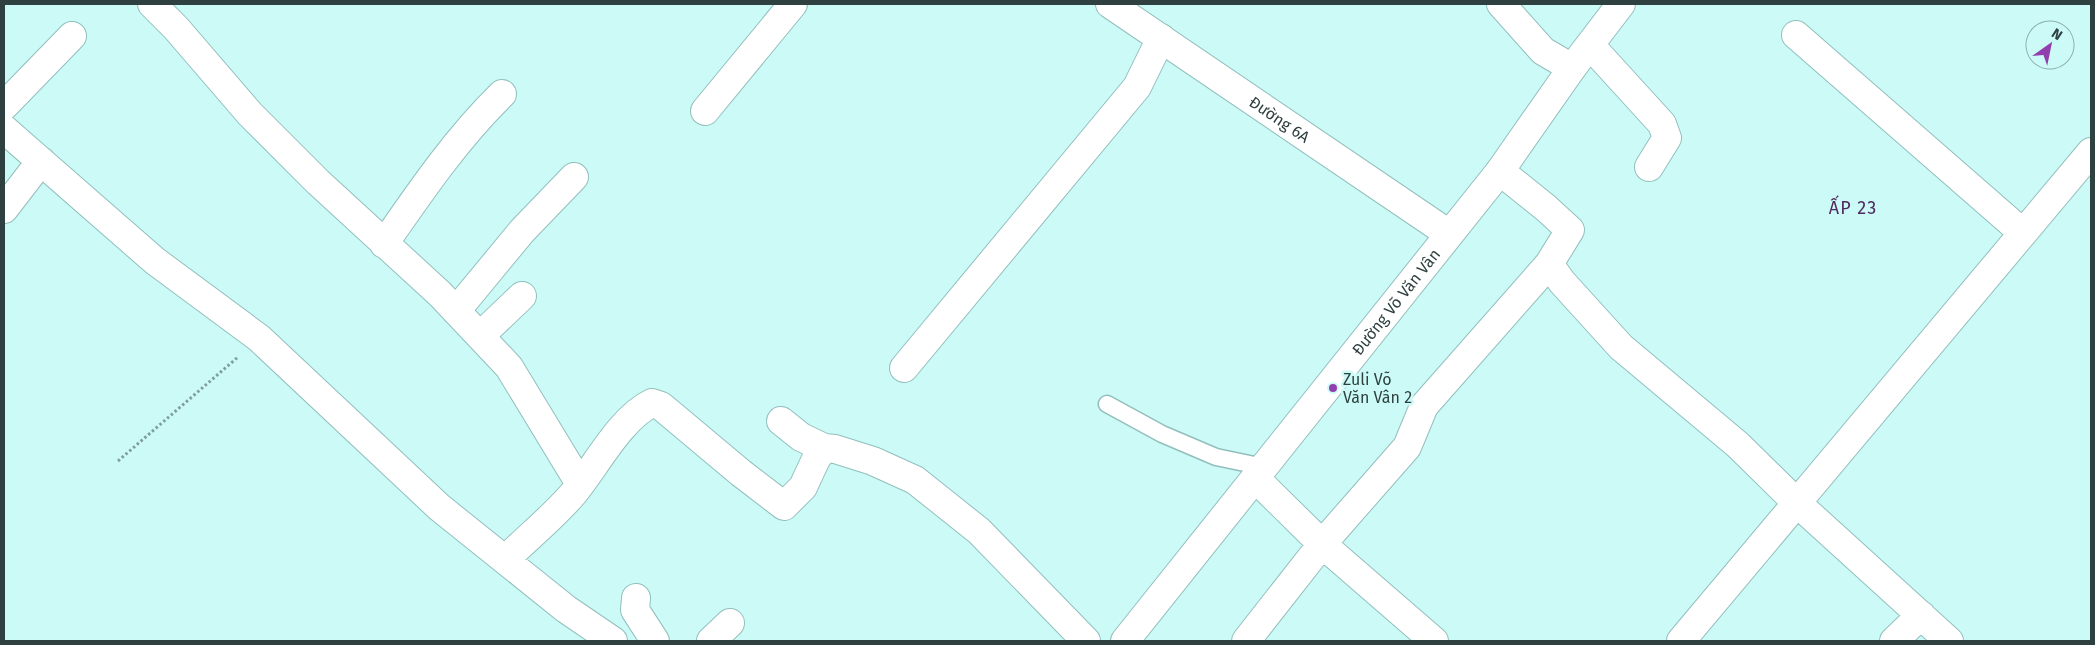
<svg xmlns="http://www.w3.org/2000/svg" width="2095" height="645" viewBox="0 0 2095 645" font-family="'Fira Sans',sans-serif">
  <rect width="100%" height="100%" fill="#cbfaf7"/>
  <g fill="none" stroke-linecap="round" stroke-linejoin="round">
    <g stroke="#92bfbd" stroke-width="19">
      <path id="service" d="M1107 404 1162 434 1216 457 1264 467"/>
    </g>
    <g stroke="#92bfbd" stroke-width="30">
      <path id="minor" d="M152 4 176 28 250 114 318 182 440 294 509 367 580 484
        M1501 4 1543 51 1572 68
        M1796 35 2023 233
        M1590 45 1662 124 1667 138 1649 167
        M4 106 72 36
        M705 111 793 4
        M4 129 155 261 259 338 439 507 566 609 613 641
        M1500 171 1546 208 1570 230 1549 264 1562 282 1621 347 1738 445 1797 503 1949 641
        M4 209 41 161
        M384 244C420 192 456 139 502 94
        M456 311 522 231 574 177
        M480 336 522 296
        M904 368 1137 87 1161 38
        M781 421 801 437 824 448 835 449 873 461 915 480 979 531 1086 641
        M1255 478 1322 544 1407 447 1424 406 1549 264
        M505 560C527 538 552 518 572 495 595 468 620 418 652 403L661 406 741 473 784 506 803 487 816 459 824 448
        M636 598 635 610 655 641
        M711 641 730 623
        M1246 641 1322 544 1434 641
        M1681 641 2091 152
        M1894 641 1921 615"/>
    </g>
    <g stroke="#92bfbd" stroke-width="30">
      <g id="tertiary">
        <path id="s1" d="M1110 4 1449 234"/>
        <path id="s2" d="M1125 641 1500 171 1572 68 1621 4"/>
      </g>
    </g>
    <path stroke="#7e9f9d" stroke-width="3" stroke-dasharray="2.5 2.5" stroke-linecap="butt" d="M118 461 238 357"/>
    <use href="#service" stroke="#fff" stroke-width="16"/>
    <use href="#minor" stroke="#fff" stroke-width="28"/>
    <use href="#tertiary" stroke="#fff" stroke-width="28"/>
  </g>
  <circle fill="#923fae" stroke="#cbfaf7" stroke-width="2" cx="1333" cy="388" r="5"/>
  <g text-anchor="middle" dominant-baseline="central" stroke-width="5" stroke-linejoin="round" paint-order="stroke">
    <g font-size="16" fill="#2e403f" stroke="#cbfaf7">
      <text stroke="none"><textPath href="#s1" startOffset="205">Đường 6A</textPath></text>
      <text stroke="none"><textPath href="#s2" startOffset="434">Đường Võ Văn Vân</textPath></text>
    </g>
    <g font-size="16" fill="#2e403f" stroke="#cbfaf7" text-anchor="start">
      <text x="1343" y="379">Zuli Võ<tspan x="1343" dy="18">Văn Vân 2</tspan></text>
    </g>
    <g font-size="18" letter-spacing="1" fill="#51295f" stroke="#cbfaf7">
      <text x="1853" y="208">ẤP 23</text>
    </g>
  </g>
  <rect width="2095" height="645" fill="none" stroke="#2e403f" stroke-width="10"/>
  <g transform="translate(2050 45) rotate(33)"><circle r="24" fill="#cbfaf7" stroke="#8cb0ad"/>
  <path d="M0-4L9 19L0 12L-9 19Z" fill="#923fae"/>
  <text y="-8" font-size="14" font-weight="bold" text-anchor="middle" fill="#2e403f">N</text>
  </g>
</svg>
